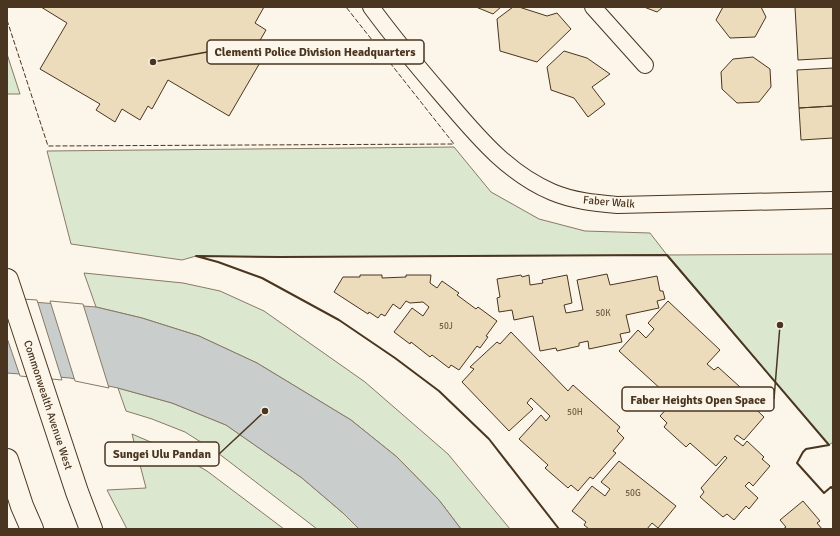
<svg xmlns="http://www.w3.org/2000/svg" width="840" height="536" viewBox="0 0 840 536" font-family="Signika,sans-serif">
  <rect width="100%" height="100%" fill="#fbf6e9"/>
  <path fill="#dce7d0" stroke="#887966" d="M7 54 20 94H7Z
    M454 147 491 192 539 219 585 231 650 233 667 255 833 254V442L829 445 666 255 280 257 196 256 182 260 71 244 47 151Z
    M84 273 183 283 220 291 264 311 365 382 448 454 510 529H461L439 500 397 457 351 420 257 363 199 336 142 318 96 307Z
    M118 388 172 403 226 425 302 478 343 513 359 529H317L218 453 185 432 152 419 126 411Z
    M132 434 174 452 207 471 284 529H127L107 490 146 488Z"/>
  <path fill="#c9cecd" stroke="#887966" d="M7 300 96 307 142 318 199 336 257 363 351 420 397 457 439 500 461 529H359L343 513 302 478 226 425 172 403 118 388 70 378 7 373Z"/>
  <path fill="#fbf6e9" stroke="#887966" d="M7 298 37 300 62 380 20 376 7 338Z
    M50 301 83 304 109 388 75 381Z"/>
  <path fill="#ecdcbc" stroke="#4a3520" d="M41 7H264L255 23 266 30 255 49 265 54 229 116 168 80 152 109 148 106 140 120 122 109 115 122 96 110 100 104 40 69 67 23Z
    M476 7H501L493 14Z
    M513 7H519L547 16 557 13 571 29 537 62 500 51 497 19Z
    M644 7H663L657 12Z
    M723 7H761L766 17 755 37 730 38 716 20Z
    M795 7H833V58L798 60Z
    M564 51 587 58 610 74 592 87 605 104 588 117 574 98 551 90 547 67Z
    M753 57 770 69 771 87 759 102 737 103 722 89 721 72 733 59Z
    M833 68V106L799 108 797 70Z
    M833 106V138L801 140 799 108Z
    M607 274 610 285 657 276 660 291H663L665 299 657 301 659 308 626 315 630 332 620 334 622 342 589 349 588 341 579 343V346L557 351 556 348 540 351 533 316 514 320 512 310 499 312 497 298 500 297 497 279 521 275 522 277 529 275 530 285 543 283 542 280 567 275 572 303 564 305 566 313 583 310 577 280Z
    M360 275H382V278L406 277V275H431L430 283 437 288 442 281 459 293 457 295 476 309 478 307 497 321 486 336 488 337 480 348 477 346 459 370 451 365 449 368 432 355 430 357 411 342 410 344 394 332 412 308 423 316 429 307 423 302 410 303 406 301 400 309 393 304 385 316 381 314 378 318 369 312 368 314 334 292 343 277H360Z
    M668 301 720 350 707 364 714 370 718 367 740 387 737 391 764 417 744 440 737 435 734 439 743 446 747 441 764 457 762 459 770 466 753 486 749 482 745 486 758 498 749 509 746 506 734 520 727 514 723 517 700 497 704 492 701 488 727 458 725 456 716 466 690 443 686 447 664 427 667 423 660 416 674 401 619 351 638 330 646 338 654 329 648 323Z
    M511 332 568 391 573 385 620 427 617 431 624 438 613 451 616 453 593 479 590 477 578 491 571 485 568 488 545 468 548 465 519 439 541 415 546 421 550 416 531 398 527 403 533 409 509 431 462 382 474 369 470 367 497 342 500 344Z
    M619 461 676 506 658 528 652 523 647 529H589L584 525 586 522 572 511 592 486 605 496 610 489 601 482Z
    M803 501 820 521 817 523 822 529H783L786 527 780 520Z"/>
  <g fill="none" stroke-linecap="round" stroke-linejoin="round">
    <g stroke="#4a3520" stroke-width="18">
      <path id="street" d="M371 7C393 37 417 66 442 95 474 132 505 172 552 192 573 201 596 203 618 205L833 200
        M593 7 645 65"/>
    </g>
    <g stroke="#4a3520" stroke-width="24">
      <path id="primary" d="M7 280 77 492 91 529
        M7 460 22 506 32 529"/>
    </g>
    <use href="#street" stroke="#fbf6e9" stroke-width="16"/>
    <use href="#primary" stroke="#fbf6e9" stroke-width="22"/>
    <path stroke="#4a3520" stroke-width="1" stroke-dasharray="5 2" stroke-linecap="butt" d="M7 20 48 146 454 144 346 7"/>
    <path stroke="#4a3520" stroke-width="2" d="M559 529 489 439 439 391 395 358 339 320 262 278 218 262 196 256 280 257 667 255 829 445 806 449 803 452 797 463 824 493 831 487 833 489"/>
  </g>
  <g text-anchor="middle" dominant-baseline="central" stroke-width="3" stroke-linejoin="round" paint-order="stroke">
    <g font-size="9" fill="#725f47">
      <text x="603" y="313">50K</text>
      <text x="446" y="326">50J</text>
      <text x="575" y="412">50H</text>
      <text x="633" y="493">50G</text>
    </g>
    <g font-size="11" fill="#4a3520" stroke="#fbf6e9">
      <text transform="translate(609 202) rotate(5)">Faber Walk</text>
      <text transform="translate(48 405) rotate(72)">Commonwealth Avenue West</text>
    </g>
  </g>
  <path fill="none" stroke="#4a3520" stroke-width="1.5" d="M153 62L207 52M780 325L774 399M265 411L219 454"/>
  <g fill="#4a3520" stroke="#fbf6e9" stroke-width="1.5">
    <circle cx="153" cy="62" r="4"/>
    <circle cx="780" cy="325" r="4"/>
    <circle cx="265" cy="411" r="4"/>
  </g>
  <g fill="#fbf6e9" stroke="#4a3520" stroke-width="1.5">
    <rect x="207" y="40" width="217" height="24" rx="4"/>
    <rect x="622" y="387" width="152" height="24" rx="4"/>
    <rect x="105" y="442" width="114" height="24" rx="4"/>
  </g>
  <g font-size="12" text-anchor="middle" font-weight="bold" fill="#4a3520">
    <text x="315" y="56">Clementi Police Division Headquarters</text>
    <text x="698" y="404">Faber Heights Open Space</text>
    <text x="162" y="458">Sungei Ulu Pandan</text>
  </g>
  <rect width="840" height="536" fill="none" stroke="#4a3520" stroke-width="16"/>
</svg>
